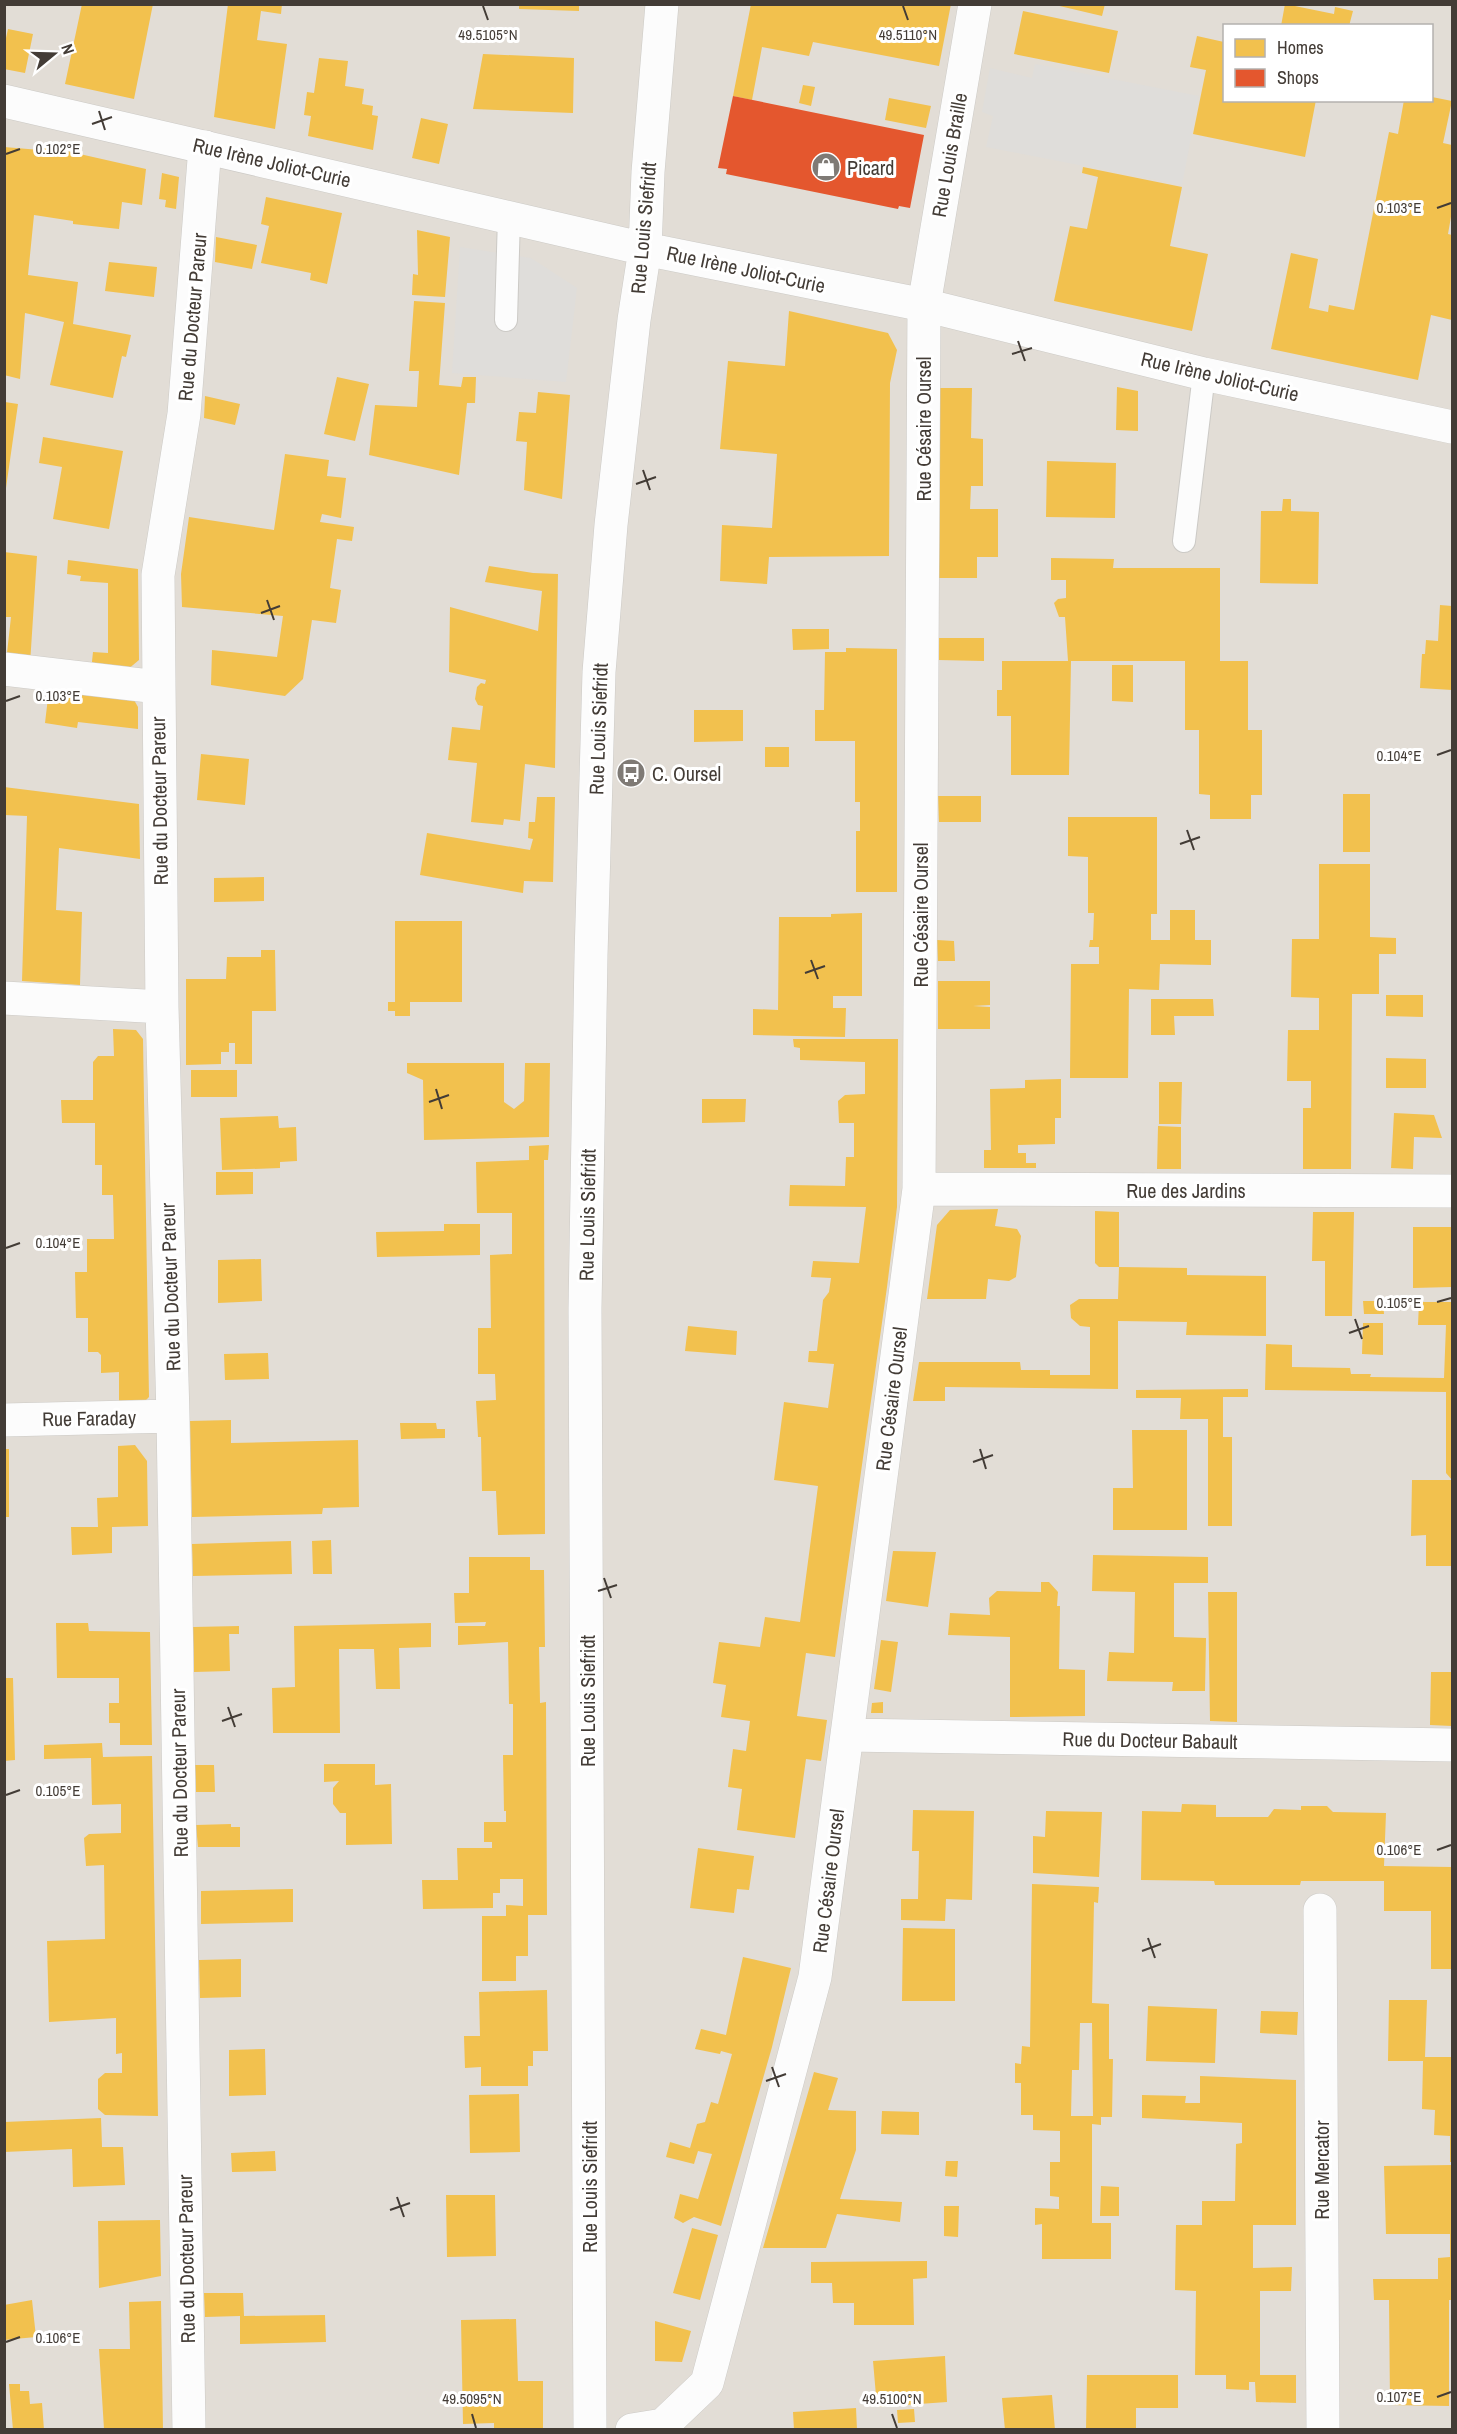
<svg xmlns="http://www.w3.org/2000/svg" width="1457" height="2434" viewBox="0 0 1457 2434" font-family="'Archivo Narrow',sans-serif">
  <rect width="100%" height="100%" fill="#eeece9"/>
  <path fill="#e2ddd6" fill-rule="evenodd" d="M5 5H1452V2429H5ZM1224 26H1432V100H1224Z"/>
  <path fill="#dfddda" d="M1035 64 1199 96 1182 185 986 147 993 116 982 112 990 68 1032 78Z
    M460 247 531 258 577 288 566 382 452 373Z"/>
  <path fill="#f2c14e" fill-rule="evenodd" d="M82 4H153L134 99 65 84Z
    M228 4H282L281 14 261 11 257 40 287 44 275 129 214 117Z
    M519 4H579V11L519 9Z
    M751 4H951L939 66 813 42 809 56 762 47 752 100 733 96Z
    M1051 4H1105L1102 16Z
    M1285 4 1334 14 1335 7 1353 11 1349 26H1281Z
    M1023 11 1118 31 1109 73 1014 54Z
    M8 29 33 34 25 73 4 69V47Z
    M1197 36 1224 42V100H1316L1305 157 1193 134 1206 70 1190 67Z
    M483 54 574 58 573 113 473 109Z
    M319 58 348 61 345 86 364 89 362 104 373 106 372 115 378 116 373 150 308 136 311 116 304 115 307 92 314 93Z
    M803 85 815 87 811 106 799 103Z
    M1432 97 1452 101 1443 143 1452 145V211L1448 234 1452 235V320L1431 315 1418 380 1271 349 1291 253 1318 259 1309 308 1328 312 1329 305 1354 310 1389 132 1398 134 1404 100H1432Z
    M889 98 931 106 926 128 885 120Z
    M421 118 448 124 439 164 412 158Z
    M40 145 146 169 142 205 122 202 119 229 73 224V221L34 215 28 275 78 282 73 324 131 335 126 357 122 356 113 398 50 385 64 322 25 313 20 379 4 375V147L40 150Z
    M1083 167 1182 187 1170 246 1208 254 1192 331 1054 301 1070 226 1087 229 1098 177 1082 173Z
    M162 173 179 177 176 209 165 207 166 200 159 199Z
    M266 197 342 213 327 284 310 280 311 273 261 263 269 226 261 224Z
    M417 230 450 237 445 297 412 295 413 274 418 275Z
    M216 237 257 245 252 269 215 262Z
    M109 262 157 267 154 297 105 291Z
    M414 301 445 303 439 385 461 387 463 377H476L475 403H467L459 475 369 455 375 405 417 407 419 371H409Z
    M789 311 888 333 897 350 890 383 889 556 769 557 767 584 720 581 722 525 772 528 777 454 720 449 728 361 785 366Z
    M337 377 369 384 355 441 324 434Z
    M1117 387 1138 391V431L1116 430Z
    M940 388H972L971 438 983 439V486H971L970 509H998V557H977V578H939Z
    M538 392 570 395 562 499 524 490 527 442 516 441 519 412 536 413Z
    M205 396 240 404 235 425 204 418Z
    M5 402 18 404 6 488H5Z
    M43 437 123 451 109 529 53 519 62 467 39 463Z
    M285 454 329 460 327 476 346 478 341 518 322 514 320 522 354 527 352 541 337 539 330 588 341 590 336 623 312 620 303 679 285 696 211 685 212 650 277 657 283 616 182 607 181 574 189 517 274 530Z
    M1047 461 1116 463 1115 518 1046 517Z
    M1283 499H1291V511L1319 512 1318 584 1260 583 1261 511H1282Z
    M4 552 37 556 30 664 7 653 11 617H4Z
    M1051 558 1114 559 1113 568H1220V661H1248V730H1262V795H1251V819H1210V795L1199 794V730H1185V661H1071L1069 775H1011V716H997V690H1002V661H1068L1065 617H1059L1054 603 1058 599 1066 598V580H1051Z
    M68 560 138 569 139 660 121 675 91 671 93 652 108 653V583L80 581 81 576 67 574Z
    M489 566 533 573 558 574 555 768 525 764 520 821 504 819 503 825 471 822 477 763 448 760 452 727 480 730 483 706 478 705 475 699 477 687 481 683 485 684 486 680 449 672 450 607 538 631 542 591 485 582Z
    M1440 605 1452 606V690L1420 688 1422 654H1425L1426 640 1438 641Z
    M792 629H829V649L793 650Z
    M938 638H984V661L938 660Z
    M846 648 897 649V892H856V831H860V802H855V741H815V710H824L825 652H846Z
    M1112 665H1133V702L1112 701Z
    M49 689 134 700 138 707V729L78 722 77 728 45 723Z
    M694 710H743V741L694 742Z
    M765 747H789V767H765Z
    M201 754 249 759 245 805 197 800Z
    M4 787 139 804 140 859 59 848 56 910 82 912 80 985 22 981 27 816 4 815Z
    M1343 794H1370V852H1343Z
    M938 796H981V822H939Z
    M537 797H555L553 882 524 881 523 893 420 875 427 833 530 850 533 839 528 838 529 822H535Z
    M1068 817H1157V914H1151V940H1170V910H1195V940H1211V965L1160 964 1159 990 1129 989 1128 1078H1070L1071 964H1099V947H1089L1090 940H1093L1094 913H1088V857L1068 856Z
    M1319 864H1370V937L1396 938V954H1379V994H1352L1351 1169H1303V1108H1311V1081H1287L1288 1030H1319V998L1291 997 1292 939H1319Z
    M264 877V901L214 902V878Z
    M862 913V996H833V1008H846L845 1037 753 1035V1009L778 1010 779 917H831V914Z
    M395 921H462V1002H410V1016H395V1011H388V1002H395Z
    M937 940 954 941 955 961H938Z
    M261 950H275L276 1011H252V1064H235V1043H229V1052H221V1064L186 1065V979H226L227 957H261Z
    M938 981H990V1005L973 1006 990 1007V1029H938Z
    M1386 995H1423V1017L1386 1016Z
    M1151 999H1213L1214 1016H1174L1175 1035H1151Z
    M113 1029 136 1030 143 1039 149 1397 142 1404 119 1405V1372L101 1373V1355L98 1352H88V1318H76L75 1272H87V1239H114L113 1195H102V1165H95V1123H62L61 1100H93V1062L98 1056H114Z
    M793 1039H898L897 1207 887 1287 835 1657 806 1653 797 1716 827 1720 821 1761 806 1759 795 1838 737 1830 742 1789 728 1787 733 1749 746 1751 750 1721 721 1717 726 1685 713 1683 719 1642 760 1647 765 1617 800 1622 818 1486 774 1480 784 1402 828 1408 834 1364 808 1362 809 1351H817L823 1300 829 1292 831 1278 811 1277 813 1261 859 1263 866 1207 789 1206 790 1185 845 1186 846 1157H854V1123H839L838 1101 845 1095 865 1094V1062L800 1060V1048L794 1047Z
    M1386 1058 1426 1059V1088H1386Z
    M407 1063H504V1102L514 1109 524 1101 525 1063H550L549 1137 424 1140 423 1080 407 1073Z
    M191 1070H237V1097H191Z
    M1061 1079V1118H1055V1144L1018 1145V1153H1026V1163H1036V1168H984V1150H991L990 1089 1025 1088V1080Z
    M1159 1082H1182L1181 1124H1159Z
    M702 1099H746L745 1122 702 1123Z
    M1394 1113 1434 1115 1442 1138 1414 1137 1413 1169 1391 1168Z
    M278 1116 279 1128 296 1127 297 1161 280 1162V1168L222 1170 220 1118Z
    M1158 1126 1181 1127V1169H1157Z
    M549 1145 548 1160H544L545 1534 498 1535 496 1491H482L481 1437H478L476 1401 496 1400 495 1374H478V1328H491L490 1255 512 1254V1213H477L476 1162 529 1160V1146Z
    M216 1172H253V1194L216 1195Z
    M998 1209 995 1226 1017 1229 1021 1236 1016 1277 1009 1281 988 1279 986 1299H927L937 1225 950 1210Z
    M1095 1211 1119 1212V1267H1099L1095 1263Z
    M1313 1212H1354L1352 1316H1325V1261H1312Z
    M444 1224H480V1255L377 1257 376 1232 444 1231Z
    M1413 1227H1452V1287L1413 1288Z
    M261 1259 262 1301 218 1303V1260Z
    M1119 1267 1187 1268V1275L1266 1276V1336L1186 1335 1187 1322 1118 1321V1389L945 1387V1401H913L919 1362H1020L1021 1370H1050V1375H1090V1327L1080 1326 1071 1318 1070 1305 1079 1299H1118Z
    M1363 1301H1383L1384 1314H1364Z
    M1419 1302H1452V1566H1426V1535L1411 1536 1412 1480H1452L1446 1473V1392L1265 1390 1266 1344 1292 1345V1367L1350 1368 1351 1374H1371L1370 1377 1444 1378 1446 1325H1418Z
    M1363 1323H1383V1355L1362 1354Z
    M688 1326 737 1331 736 1355 685 1351Z
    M268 1353 269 1379 225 1380 224 1354Z
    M1248 1389V1397H1223V1437H1232V1526H1208V1419H1180L1181 1398H1136V1390Z
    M231 1420V1443L358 1440 359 1507 323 1508 322 1514 192 1517 190 1421Z
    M400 1423H436L437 1429H445V1438L401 1439Z
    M1132 1430H1187V1530H1113V1488H1133Z
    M135 1445 147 1461 148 1526 112 1527V1553L72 1555 71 1527H98L97 1498 118 1497V1446Z
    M4 1449H9V1517H4Z
    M331 1540 332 1574H313L312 1541Z
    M291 1541 292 1574 193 1576 192 1544Z
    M893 1551 936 1552 928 1607 886 1601Z
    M1093 1555 1208 1557V1583H1174V1637L1206 1638 1205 1691H1172L1173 1682 1107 1681 1109 1652 1134 1653 1135 1592 1092 1591Z
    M469 1557H530V1570H544L545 1647H539L540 1703 546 1702 547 1915H528V1956H516V1981H482V1916H506V1905L523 1906V1879H500V1893H493V1908L423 1909 422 1880H458L457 1848H492V1842H484V1822H506V1811H504L503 1755H513V1704H509L508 1642 458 1645V1626H485L486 1622 455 1623 454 1593H469Z
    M1041 1582H1049L1058 1592 1057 1606H1060L1059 1669 1085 1670V1716L1010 1717V1637L948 1635 950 1613 990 1615 989 1598 997 1591 1041 1592Z
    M1208 1592H1237V1722L1210 1721Z
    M56 1623H88L89 1631 150 1632 152 1745H120V1723H109V1703H119V1678H57Z
    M431 1623V1647L399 1648 400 1689H376L374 1649H339L340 1733H273L272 1688 295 1687 294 1626Z
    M239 1626V1634H229L230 1671 194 1672 193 1627Z
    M881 1640 898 1642 891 1692 874 1689Z
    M1431 1672H1452V1726L1430 1725Z
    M4 1678H13L15 1760 4 1761Z
    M883 1702V1713H871L872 1703Z
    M102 1743 103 1757 152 1756 158 2116 105 2115 98 2109V2079L105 2073H122V2053L116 2054V2018L49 2022 47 1941 105 1939 104 1865 86 1866 84 1838 89 1834 121 1833V1804L92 1805 91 1758 44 1759V1745Z
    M324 1764H375V1785L391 1784 392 1844 346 1845V1813H340L333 1804V1788L339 1781 324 1782Z
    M195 1765H214L215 1792H196Z
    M1182 1804 1216 1805V1817H1268L1274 1809 1301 1810V1806H1327L1333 1812 1386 1813 1384 1866 1452 1867V1969H1431V1911H1384V1881H1301L1300 1885H1215L1214 1881 1141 1880 1142 1811 1181 1812Z
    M913 1810 974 1811 972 1900 946 1899 945 1921 901 1920V1899H918L919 1851H912Z
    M1046 1811 1102 1812 1099 1877 1033 1873V1836L1045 1837Z
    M231 1824V1827H240V1847H198L196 1825Z
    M698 1848 754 1856 749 1890 737 1889 734 1913 690 1908Z
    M1032 1884 1099 1887 1098 1903 1094 1902 1092 2003 1109 2004V2059H1113L1112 2117H1101V2125L1092 2124V2223H1111V2259H1042V2224L1035 2225V2208L1059 2209V2197L1050 2196V2162H1060V2131L1033 2130V2115H1021V2083H1015V2063L1021 2064 1022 2046 1030 2047ZM1080 2023H1092L1093 2116H1071L1072 2070H1079Z
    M293 1889V1922L201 1924V1891Z
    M903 1928 955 1929V2001H902Z
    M743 1957 791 1968 772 2047 721 2226 694 2217 683 2223 674 2218 680 2194 698 2199 712 2154 698 2151 694 2164 666 2157 670 2142 690 2148 697 2124 705 2122 711 2102 718 2104 732 2054 721 2051 720 2054 695 2049 701 2029 726 2035Z
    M241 1959V1997L200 1998 199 1960Z
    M547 1990 548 2051H533V2066H528V2086H481V2067L465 2068 464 2036H480L479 1992Z
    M1389 2000H1427L1425 2057H1452V2162H1450V2136L1434 2135 1435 2110 1422 2109 1423 2061H1388Z
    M1148 2006 1217 2009 1215 2063 1146 2061Z
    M1261 2011 1298 2012 1297 2035 1260 2033Z
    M265 2049 266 2095 229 2096V2050Z
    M814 2072 838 2078 828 2110 856 2111V2150L840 2199 902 2202 900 2222 837 2214 826 2248H763Z
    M1200 2076 1296 2080V2225H1253V2268L1292 2267 1291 2291H1260V2375H1296V2403L1256 2402 1255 2382H1249V2390L1226 2389V2375H1195L1196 2291 1175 2290 1176 2225H1202V2201H1235L1236 2144 1242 2143V2123L1142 2118V2095L1186 2096 1185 2103H1200Z
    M519 2094 520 2152 470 2153 469 2095Z
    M882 2111 919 2112V2135L881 2134Z
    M101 2118 102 2147H123L125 2185 73 2187 72 2149 4 2152V2122Z
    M275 2151 276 2171 232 2172 231 2153Z
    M946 2161H958L957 2177 945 2176Z
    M1452 2165V2300H1449V2406L1390 2405 1389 2300H1374L1373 2279H1438V2258L1450 2257V2234H1386L1384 2166Z
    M1101 2186 1119 2187V2216H1100Z
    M446 2195H495L496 2256 447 2257Z
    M944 2206H959L958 2237 944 2236Z
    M160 2220 161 2276 99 2288 98 2221Z
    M692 2228 718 2235 700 2300 673 2293Z
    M927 2261V2278L913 2279 914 2325H854V2303H833L832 2283H811V2262Z
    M204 2293H243L244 2316 325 2315 326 2342 240 2344V2316L205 2317Z
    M32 2300 36 2337 4 2340V2305Z
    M161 2301 163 2430 104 2429 99 2349H130L129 2302Z
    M516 2319 518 2381H543V2430H494V2423L463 2424 461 2320Z
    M655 2321 691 2331 682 2362 655 2361Z
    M945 2356 947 2402 877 2407 873 2361Z
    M1087 2375H1178V2408H1136V2430H1086Z
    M9 2384H20V2391H29L30 2404 42 2403 44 2430H13Z
    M1052 2395 1055 2430H1005L1002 2398Z
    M856 2408 857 2430H794L793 2412Z
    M914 2409 915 2422 898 2423 897 2410Z"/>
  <path fill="#e4572e" d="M733 96 924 135 910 208 899 206 898 209 726 174 727 169 718 168Z"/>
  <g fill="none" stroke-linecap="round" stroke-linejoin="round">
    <g stroke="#cccac6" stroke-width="24">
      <path id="service" d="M506 320 509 217
        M1184 541 1204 374"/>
    </g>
    <g stroke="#cccac6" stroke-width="34">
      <path id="minor" d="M4 669 158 687
        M4 998 162 1007
        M919 1189 1452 1191
        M4 1420 173 1416
        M847 1735 1452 1745
        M1320 1910 1323 2430
        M189 2430 173 1416 162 1007 158 575 184 414 205 147
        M632 2430 663 2425 707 2383 815 1977 919 1189 924 305 975 4"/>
    </g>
    <g stroke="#cccac6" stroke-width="34">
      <path id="tertiary" d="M4 101 645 249 924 305 1204 374 1452 427
        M590 2430 585 1309 591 956 599 672 611 525 634 320 645 249 648 172 662 4"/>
    </g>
    <use href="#service" stroke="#fcfcfc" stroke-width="22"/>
    <use href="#minor" stroke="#fcfcfc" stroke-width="33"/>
    <use href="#tertiary" stroke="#fcfcfc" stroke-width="33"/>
  </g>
  <path fill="none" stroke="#433c36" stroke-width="2" d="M483 6 488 20M903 6 908 20M99 111 105 130M92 124 112 117M6 154 20 149M1437 208 1451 203M1018 341 1025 361M1012 354 1032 348M643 470 650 490M636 484 656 477M267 600 274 620M261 613 280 606M6 701 20 696M1437 755 1451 750M1187 830 1194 850M1180 844 1200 837M811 960 818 979M805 973 825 966M436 1089 442 1109M429 1102 449 1095M6 1248 20 1243M1437 1302 1451 1298M1355 1319 1362 1339M1349 1333 1369 1326M980 1449 986 1469M973 1462 993 1455M604 1578 611 1598M598 1591 617 1585M228 1707 235 1727M222 1721 242 1714M6 1795 20 1790M1437 1850 1451 1845M1148 1938 1155 1958M1142 1951 1161 1944M772 2067 779 2087M766 2081 786 2074M397 2197 404 2217M390 2210 410 2203M6 2342 20 2337M1437 2397 1451 2392M472 2414 476 2428M892 2414 897 2428"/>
  <defs>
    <g id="shop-disc" transform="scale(1.5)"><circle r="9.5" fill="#7f7a75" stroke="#fff"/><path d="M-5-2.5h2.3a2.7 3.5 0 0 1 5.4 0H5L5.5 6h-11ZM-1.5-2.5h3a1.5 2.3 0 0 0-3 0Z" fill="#fff"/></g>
    <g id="bus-disc" transform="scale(1.5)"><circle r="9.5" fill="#7f7a75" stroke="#fff"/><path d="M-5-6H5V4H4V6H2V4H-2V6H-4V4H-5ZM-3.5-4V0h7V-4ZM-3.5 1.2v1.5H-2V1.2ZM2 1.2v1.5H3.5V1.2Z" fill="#fff"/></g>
  </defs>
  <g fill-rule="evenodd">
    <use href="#shop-disc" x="826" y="167"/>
    <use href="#bus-disc" x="631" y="773"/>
  </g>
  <g text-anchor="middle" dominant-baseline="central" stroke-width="6" stroke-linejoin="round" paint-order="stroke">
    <g font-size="20" fill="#433c36" stroke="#fff">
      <text transform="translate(949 155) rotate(-80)">Rue Louis Braille</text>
      <text transform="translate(272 162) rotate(13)">Rue Irène Joliot-Curie</text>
      <text transform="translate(643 228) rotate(-85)">Rue Louis Siefridt</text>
      <text transform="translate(746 269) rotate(12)">Rue Irène Joliot-Curie</text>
      <text transform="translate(192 317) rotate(-85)">Rue du Docteur Pareur</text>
      <text transform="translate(1220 376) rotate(13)">Rue Irène Joliot-Curie</text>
      <text transform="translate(923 429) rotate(-90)">Rue Césaire Oursel</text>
      <text transform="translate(598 729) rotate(-88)">Rue Louis Siefridt</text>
      <text transform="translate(159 801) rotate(-91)">Rue du Docteur Pareur</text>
      <text transform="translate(920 915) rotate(-90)">Rue Césaire Oursel</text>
      <text x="1186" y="1190">Rue des Jardins</text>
      <text transform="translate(587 1215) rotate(-89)">Rue Louis Siefridt</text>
      <text transform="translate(170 1287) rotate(-92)">Rue du Docteur Pareur</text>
      <text transform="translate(891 1399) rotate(-83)">Rue Césaire Oursel</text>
      <text transform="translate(89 1418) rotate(-1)">Rue Faraday</text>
      <text transform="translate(587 1701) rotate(-90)">Rue Louis Siefridt</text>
      <text transform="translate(1150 1740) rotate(1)">Rue du Docteur Babault</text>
      <text transform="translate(179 1773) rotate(-91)">Rue du Docteur Pareur</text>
      <text transform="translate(828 1881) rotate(-83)">Rue Césaire Oursel</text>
      <text transform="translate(1321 2170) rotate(-90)">Rue Mercator</text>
      <text transform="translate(589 2187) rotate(-90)">Rue Louis Siefridt</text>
      <text transform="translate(186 2259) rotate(-91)">Rue du Docteur Pareur</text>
    </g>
    <g font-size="20" fill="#433c36" stroke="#fff" text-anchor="start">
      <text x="847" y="167">Picard</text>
      <text x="652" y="773">C. Oursel</text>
    </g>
  </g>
  <g font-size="15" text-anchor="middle" fill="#433c36" stroke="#fff" stroke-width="6" stroke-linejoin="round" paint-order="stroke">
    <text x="488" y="40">49.5105°N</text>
    <text x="908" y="40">49.5110°N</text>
    <text x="58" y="154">0.102°E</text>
    <text x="1399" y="213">0.103°E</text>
    <text x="58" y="701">0.103°E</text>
    <text x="1399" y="761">0.104°E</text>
    <text x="58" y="1248">0.104°E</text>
    <text x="1399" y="1308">0.105°E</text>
    <text x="58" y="1796">0.105°E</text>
    <text x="1399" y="1855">0.106°E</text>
    <text x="58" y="2343">0.106°E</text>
    <text x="1399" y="2402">0.107°E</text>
    <text x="472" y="2404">49.5095°N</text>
    <text x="892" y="2404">49.5100°N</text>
  </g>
  <rect width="1457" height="2434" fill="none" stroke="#433c36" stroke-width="12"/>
  <rect x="1223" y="24" width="210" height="78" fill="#ffffff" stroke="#b4b1af" stroke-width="1.5"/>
  <rect x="1235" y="39" width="30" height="18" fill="#f2c14e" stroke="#b4b1af" stroke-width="1.5"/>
  <text x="1277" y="54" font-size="18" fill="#433c36">Homes</text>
  <rect x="1235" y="69" width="30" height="18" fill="#e4572e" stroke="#b4b1af" stroke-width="1.5"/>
  <text x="1277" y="84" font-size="18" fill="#433c36">Shops</text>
  <g transform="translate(54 54) rotate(71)" stroke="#ffffff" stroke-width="4.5" paint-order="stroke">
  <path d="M0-4.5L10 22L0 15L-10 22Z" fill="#433c36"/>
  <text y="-9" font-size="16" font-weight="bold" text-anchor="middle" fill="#433c36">N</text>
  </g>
</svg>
